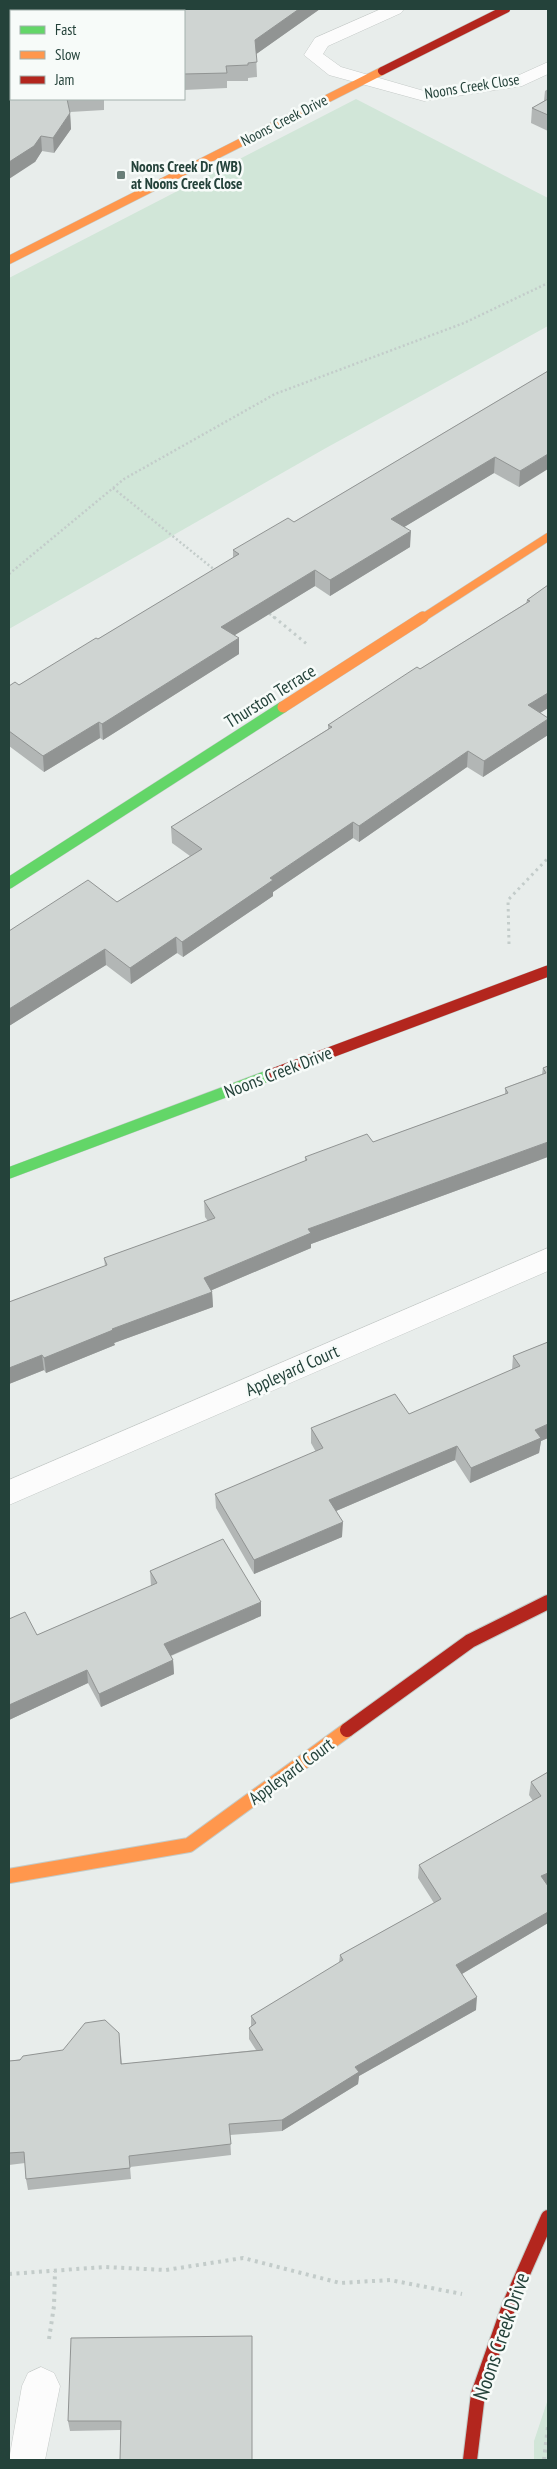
<svg xmlns="http://www.w3.org/2000/svg" width="557" height="2469" viewBox="0 0 557 2469" font-family="'PT Sans Narrow',sans-serif">
  <rect width="100%" height="100%" fill="#e8edeb"/>
  <path fill="#d1e6d8" d="M356 99 548 198V326L326 448 9 629V278Z
    M548 2399V2460H534V2441Z"/>
  <g fill="none" stroke-linecap="round" stroke-linejoin="round">
    <g stroke="#c5cac8" stroke-width="1">
      <path id="lane" d="M41 2367 54 2373 60 2386 45 2460H9L22 2386 28 2373Z"/>
    </g>
    <g stroke="#c5cac8" stroke-width="1">
      <path id="street" d="M381 9H404L401 13 328 46 323 54 341 67 424 91 517 76 548 62V74L522 86 424 101 329 75 304 55 315 38Z
        M548 1248V1271L9 1505V1480Z"/>
    </g>
    <g stroke="#c3cbc8" stroke-width="12">
      <path id="fast" d="M9 883 283 707
        M9 1173 270 1075"/>
    </g>
    <g stroke="#c3cbc8" stroke-width="9">
      <path id="slow-far2" d="M9 260 382 71
        M421 619 548 537"/>
    </g>
    <g stroke="#c3cbc8" stroke-width="12">
      <path id="slow-far1" d="M283 707 423 617"/>
    </g>
    <g stroke="#c3cbc8" stroke-width="16">
      <path id="slow" d="M9 1876 189 1845 347 1730"/>
    </g>
    <g stroke="#c3cbc8" stroke-width="9">
      <path id="jam-far2" d="M382 71 506 9"/>
    </g>
    <g stroke="#c3cbc8" stroke-width="12">
      <path id="jam-far1" d="M270 1075 548 971"/>
    </g>
    <g stroke="#c3cbc8" stroke-width="16">
      <path id="jam" d="M347 1730 470 1641 548 1602
        M470 2460 478 2394 510 2303 548 2217"/>
    </g>
    <path stroke="#c3ccca" stroke-width="2.5" stroke-dasharray="2 2.5" stroke-linecap="butt" d="M9 10 13 9
      M113 488 216 571
      M9 574 124 479 275 394 464 323 548 283
      M266 611 276 619"/>
    <path stroke="#c3ccca" stroke-width="3" stroke-dasharray="2.5 4" stroke-linecap="butt" d="M274 617 308 645
      M509 944 508 900 548 858"/>
    <path stroke="#c3ccca" stroke-width="4" stroke-dasharray="3 4.5" stroke-linecap="butt" d="M9 2274 104 2267 166 2270 243 2258 340 2283 390 2280 462 2294
      M49 2339 54 2306 55 2271
      M544 2460 548 2426"/>
    <use href="#lane" fill="#fcfcfc" fill-rule="evenodd"/>
    <use href="#street" fill="#fcfcfc" fill-rule="evenodd"/>
    <use href="#fast" stroke="#63d668" stroke-width="11"/>
    <use href="#slow-far2" stroke="#ff974d" stroke-width="8"/>
    <use href="#slow-far1" stroke="#ff974d" stroke-width="11"/>
    <use href="#slow" stroke="#ff974d" stroke-width="14"/>
    <use href="#jam-far2" stroke="#b3261e" stroke-width="8"/>
    <use href="#jam-far1" stroke="#b3261e" stroke-width="11"/>
    <use href="#jam" stroke="#b3261e" stroke-width="14"/>
  </g>
  <path fill="#b2b6b5" d="M181 9H320L256 54 257 77 248 78V81H227V88L184 90V11Z
    M548 89V131L531 123 532 108 544 101 545 91Z
    M11 99H104V110L70 112 71 129 54 153 42 151 35 162Z
    M548 371 519 487 494 473 404 527 410 547 330 596 315 586 234 635 239 638V654L103 740 100 738 44 772 9 746V686L19 685 98 639 233 558V550L294 522Z
    M548 585V708L540 713 548 735 483 777 467 767 359 842 353 838 273 892V896L183 957 177 953 131 984 106 965 9 1026V931L117 902 190 856 172 843 171 827 328 729V725L420 669 526 603 527 600Z
    M548 1066 540 1160 311 1244V1248L212 1290 213 1307 114 1343 115 1345 46 1373 44 1370 9 1384V1302L105 1266 104 1258 208 1221 205 1217 204 1201 305 1161V1157L373 1142 505 1094V1088L542 1074 543 1068Z
    M548 1342V1438L541 1441 539 1453 470 1483 455 1460 336 1511 342 1537 254 1574 216 1508 215 1494 316 1452 311 1443V1428L409 1414 512 1370 513 1356Z
    M150 1571 261 1602V1616L171 1656 173 1660 174 1674 101 1707 88 1683 9 1720V1619L37 1635 151 1586Z
    M548 1772V1884L547 1885 548 1886V1923L462 1974 476 2010 359 2076 358 2084 282 2131 230 2135 231 2155 130 2167 131 2179 28 2190 26 2179 25 2163 9 2165V2061L120 2045 122 2064 256 2050 249 2039V2028L251 2026V2016L339 1963 340 1955 434 1903 418 1878 419 1865 533 1801 529 1795 531 1782Z
    M252 2336 120 2430 70 2431 68 2421Z"/>
  <path fill="#919493" d="M299 9H320L255 55V40Z
    M70 113 71 129 54 153 53 138Z
    M41 136 42 151 35 162 9 179V162Z
    M548 454V469L519 487 520 471Z
    M495 457 494 473 391 535V519Z
    M411 531 410 547 330 596V580Z
    M315 570V586L222 643 221 627Z
    M239 638V654L103 740 102 724Z
    M548 693V708L527 721 528 705Z
    M548 719V735L483 777 484 761Z
    M99 722 100 738 44 772 43 756Z
    M468 751 467 767 359 842V826Z
    M353 822V838L273 892V896L183 957 182 942 270 878Z
    M176 937 177 953 131 984 130 968Z
    M105 949 106 965 9 1026V1009Z
    M548 1142V1157L311 1244V1248L205 1293 204 1278 308 1229Z
    M212 1292 213 1307 114 1343 115 1345 46 1373 44 1358 112 1329Z
    M42 1355 44 1370 9 1384V1368Z
    M548 1424V1438L541 1441 539 1453 470 1483 471 1468 535 1430Z
    M457 1446 455 1460 329 1514V1500Z
    M343 1522 342 1537 254 1574V1560Z
    M261 1602V1616L165 1658 164 1644Z
    M173 1660 174 1674 101 1707 99 1694Z
    M87 1670 88 1683 9 1720V1705Z
    M548 1873V1884L539 1889 541 1876Z
    M548 1912V1923L455 1978 456 1965Z
    M477 1997 476 2010 359 2076 358 2084 282 2131V2120L355 2067Z"/>
  <path fill="#cfd4d2" stroke="#919493" d="M181 9H299L255 40 257 62 248 63V65L226 66 227 73 184 74V11H179Z
    M9 17H11V99H67L70 113 53 138 41 136 34 146 9 162Z
    M548 99V115L532 108Z
    M548 371V454L520 471 495 457 391 519 411 531 330 580 315 570 221 627 239 638 102 724 99 722 43 756 9 731V686L15 682 19 685 96 638 98 639 239 554 233 550 288 518 294 522Z
    M548 585V693L528 705 548 718V719L484 761 468 751 359 826 353 822 270 878 273 880 182 942 176 937 130 968 105 949 9 1009V931L88 880 117 902 202 849 171 827 332 727 328 725 417 667 420 669 530 601 527 600Z
    M548 1066V1142L308 1229 311 1233 204 1278 212 1292 112 1329 113 1330 44 1358 42 1355 9 1368V1302L107 1265 104 1258 215 1218 204 1201 307 1160 305 1157 367 1134 373 1142 508 1093 505 1088 546 1073 543 1068Z
    M548 1342V1424L535 1430 541 1438 471 1468 457 1446 329 1500 343 1522 254 1560 215 1494 323 1448 311 1428 395 1394 409 1414 520 1366 513 1356Z
    M223 1539 261 1602 164 1644 173 1660 99 1694 87 1670 9 1705V1619L25 1612 37 1635 157 1583 150 1571Z
    M548 1772V1873L541 1876 548 1886V1912L456 1965 477 1997 355 2067 359 2072 282 2120 229 2124 231 2144 129 2156 130 2168 26 2179 24 2152 9 2153V2061L20 2060 23 2056 63 2050 85 2023 105 2020 119 2033 121 2064 263 2050 249 2028 256 2023 251 2016 343 1960 340 1955 441 1899 419 1865 541 1796 531 1782Z
    M252 2336V2460H120L121 2421H68L71 2338Z"/>
  <rect fill="#697e78" stroke="#f7fbf9" stroke-width="2" x="116" y="170" width="10" height="10" rx="2.5"/>
  <g text-anchor="middle" dominant-baseline="central" stroke-width="5" stroke-linejoin="round" paint-order="stroke">
    <g font-size="15" fill="#24423a" stroke="#f7fbf9">
      <text transform="translate(472 86) rotate(-9)">Noons Creek Close</text>
      <text transform="translate(284 120) rotate(-27)">Noons Creek Drive</text>
    </g>
    <g font-size="15" font-weight="bold" fill="#24423a" stroke="#f7fbf9" text-anchor="start">
      <text x="131" y="166">Noons Creek Dr (WB)<tspan x="131" dy="17">at Noons Creek Close</tspan></text>
    </g>
    <g font-size="18" fill="#24423a" stroke="#f7fbf9">
      <text transform="translate(270 696) rotate(-32)">Thurston Terrace</text>
      <text transform="translate(278 1072) rotate(-21)">Noons Creek Drive</text>
      <text transform="translate(292 1370) rotate(-24)">Appleyard Court</text>
      <text transform="translate(291 1771) rotate(-36)">Appleyard Court</text>
    </g>
    <g font-size="21" fill="#24423a" stroke="#f7fbf9">
      <text transform="translate(501 2336) rotate(-71)">Noons Creek Drive</text>
    </g>
  </g>
  <rect width="557" height="2469" fill="none" stroke="#24423a" stroke-width="20"/>
  <rect x="10" y="10" width="175" height="90" fill="#f7fbf9" stroke="#a3b1ad"/>
  <rect x="20" y="26" width="25" height="8" fill="#63d668" stroke="#a3b1ad"/>
  <text x="55" y="35" font-size="15" fill="#24423a">Fast</text>
  <rect x="20" y="51" width="25" height="8" fill="#ff974d" stroke="#a3b1ad"/>
  <text x="55" y="60" font-size="15" fill="#24423a">Slow</text>
  <rect x="20" y="76" width="25" height="8" fill="#b3261e" stroke="#a3b1ad"/>
  <text x="55" y="85" font-size="15" fill="#24423a">Jam</text>
</svg>
